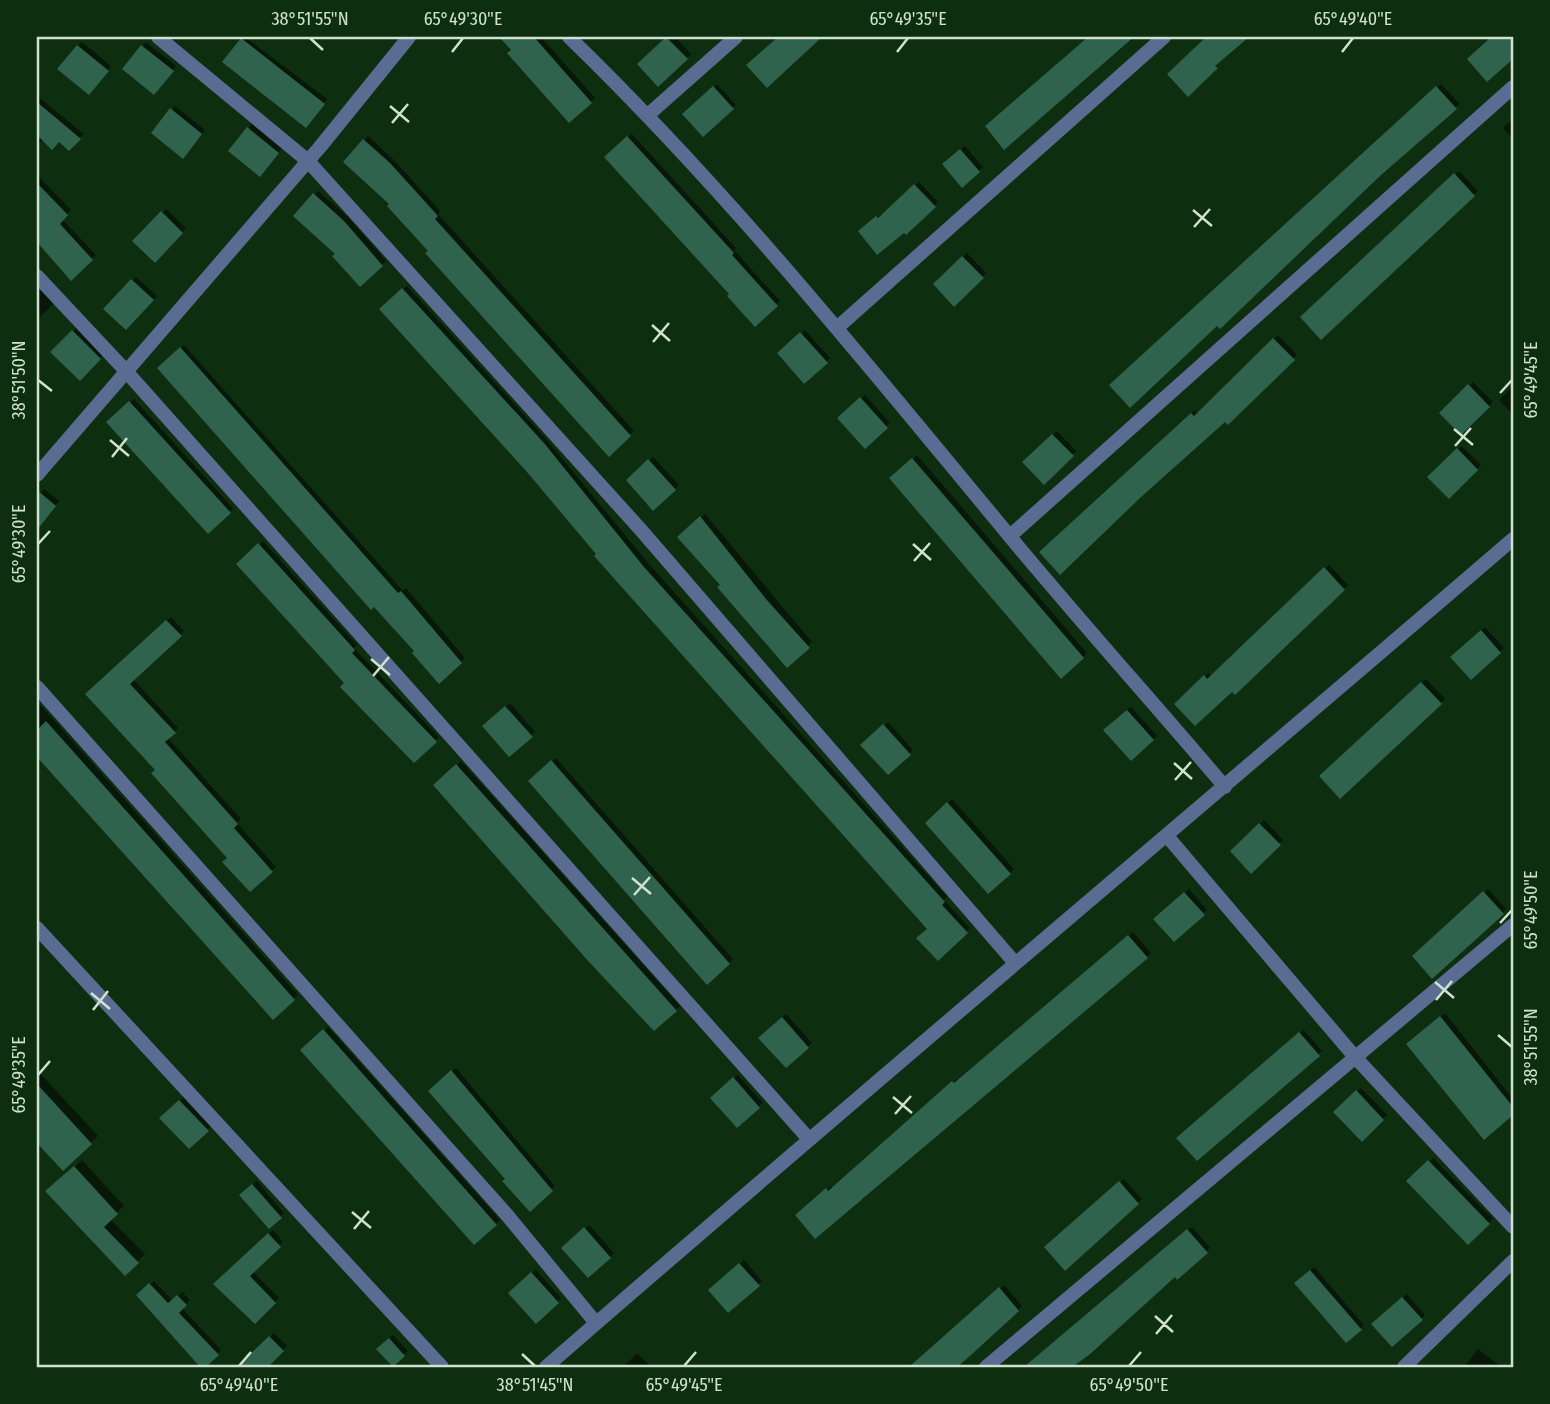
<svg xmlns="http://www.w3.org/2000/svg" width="1550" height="1404" viewBox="0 0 1550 1404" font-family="'Fira Sans Condensed',sans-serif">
  <rect width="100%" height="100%" fill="#0e2e10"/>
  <path fill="#0007" d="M245 37 327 99 309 122 224 62Z
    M499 37H541L595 98 569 121Z
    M669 37H675L691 54 658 84 639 64Z
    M1094 37H1135L1005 147 991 122Z
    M82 42 111 66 93 89 78 46Z
    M146 42 176 66 158 89 124 69Z
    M717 84 736 105 703 135 685 114Z
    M1441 84 1460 104 1456 107 1380 174 1111 385Z
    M37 96 84 134 69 148 59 140 43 139 37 146Z
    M175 106 205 130 187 152 172 110Z
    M1513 118V139L1503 128Z
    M252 124 282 148 263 171 230 151Z
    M632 134 736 248 734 250 780 301 755 324 732 294 606 157Z
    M368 136 394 160 440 211 438 214 634 431 609 454 392 204 345 162Z
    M965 146 983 167 979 171 948 160Z
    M1459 171 1478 191 1321 337 1302 317Z
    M37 175 71 210 62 219 96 255 71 278 37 239Z
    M919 182 938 202 906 233 864 228 881 214 883 216Z
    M318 191 348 217 386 261 360 284 337 254 295 216Z
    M166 209 186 228 155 260 135 241Z
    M967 253 986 273 954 304 935 284Z
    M136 277 157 296 126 328 106 309Z
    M37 283 55 302 37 320Z
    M407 286 547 440 648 563 947 897 944 900 970 928 938 958 929 929 385 305Z
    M77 327 104 354 80 379 53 352Z
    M805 330 830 358 805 381 779 353Z
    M1278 335 1297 355 1228 423 1226 420 1041 552 1195 410 1198 413Z
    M184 345 403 591 406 588 465 658 439 682 416 651 159 368Z
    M1473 382 1493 402 1461 433 1441 413Z
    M1513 386V415L1499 400Z
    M865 395 890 423 865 446 839 418Z
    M134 399 233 508 208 532 109 422Z
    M1057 431 1076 451 1044 482 1025 462Z
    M1461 446 1481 465 1449 497 1429 477Z
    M917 455 1087 653 1062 676 892 479Z
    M653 457 679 485 653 508 628 480Z
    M44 489 59 501 37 528V497Z
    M705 514 812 642 787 666 722 585 679 537Z
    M263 541 357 645 354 648 439 737 414 761 238 564Z
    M1329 565 1348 585 1235 692 1232 689 1176 704 1208 673 1212 676Z
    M171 617 184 631 133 679 178 728 168 738 241 819 237 823 276 867 250 890 229 857 157 769 88 694Z
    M1485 627 1504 648 1471 678 1452 657Z
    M1426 679 1445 699 1340 796 1321 776Z
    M37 701 298 995 273 1018 37 752Z
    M510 703 535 732 510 755 484 726Z
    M1131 707 1157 736 1131 759 1106 730Z
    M888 722 913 750 888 773 863 745Z
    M556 758 733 959 707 982 531 781Z
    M461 761 680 1006 655 1029 435 785Z
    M952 799 1014 869 989 892 927 823Z
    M1264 820 1283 840 1251 871 1232 851Z
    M1189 889 1207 910 1174 940 1156 919Z
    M1488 889 1506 909 1432 977 1414 956Z
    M1133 932 1151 953 1147 957 862 1200 860 1197 801 1212 831 1186 833 1188 957 1079 959 1081Z
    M1445 1013 1513 1099V1113L1484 1137 1412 1040Z
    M786 1014 812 1043 786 1066 761 1038Z
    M328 1027 500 1220 475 1243 303 1050Z
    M1304 1030 1322 1051 1318 1054 1182 1134Z
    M456 1068 555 1186 530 1209 507 1178 431 1091Z
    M37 1070 98 1136 63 1169 37 1140Z
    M738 1075 763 1103 737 1126 712 1098Z
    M1361 1088 1387 1115 1362 1139 1336 1112Z
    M184 1097 211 1126 189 1147 162 1118Z
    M1433 1158 1493 1219 1468 1242 1408 1181Z
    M82 1160 124 1206 110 1219 145 1254 125 1274 55 1184Z
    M1124 1179 1142 1199 1065 1268 1047 1248Z
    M257 1181 284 1213 269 1226 241 1195Z
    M589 1225 614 1253 589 1276 563 1248Z
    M1192 1227 1210 1248 1177 1277 1175 1275 1070 1367H1028Z
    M273 1230 283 1242 252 1271 279 1298 255 1321 216 1284Z
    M744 1260 762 1281 729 1311 710 1290Z
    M1314 1267 1364 1325 1346 1341 1297 1283Z
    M536 1270 561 1298 536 1321 510 1293Z
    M154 1281 173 1301 182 1292 190 1300 182 1308 221 1350 203 1367 138 1295Z
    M1004 1285 1022 1306 954 1367H910Z
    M1407 1294 1425 1315 1392 1345 1374 1324Z
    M274 1333 287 1346 266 1367H243Z
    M393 1335 408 1351 393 1365 378 1349Z
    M1478 1349 1500 1366 1499 1367H1464Z
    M637 1353 651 1367H623Z"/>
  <path fill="#30634e" d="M499 37H534L592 103 569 123 507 53 511 50Z
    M666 37 688 59 658 87 637 64Z
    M778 37H822L767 88 746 65Z
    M1088 37H1134L1004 150 985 126Z
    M1206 37H1249L1215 66 1218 68 1188 97 1167 74Z
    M1491 37H1513V59L1487 82 1467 59Z
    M241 38 325 104 306 128 222 62Z
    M77 45 109 71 89 95 57 69Z
    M141 45 174 71 154 95 122 69Z
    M713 86 734 109 703 137 682 114Z
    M1436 86 1457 109 1381 175 1220 329 1217 326 1130 408 1109 385Z
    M37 102 81 139 69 151 59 142 52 150 37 135Z
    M170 108 202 134 183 159 151 133Z
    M247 127 279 153 260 177 228 151Z
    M627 136 734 253 732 255 778 306 755 327 727 296 729 294 604 157Z
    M363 139 390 163 438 216 435 219 631 436 609 457 425 253 428 251 387 206 389 204 343 162Z
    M960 149 980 172 962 188 942 164Z
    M1454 173 1475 196 1321 340 1300 317Z
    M37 183 68 215 60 224 93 260 71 281 37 242Z
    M914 184 936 207 906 235 904 233 877 255 858 231 876 216 878 218Z
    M313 193 344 221 383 266 360 287 332 256 335 254 293 216Z
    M161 211 183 233 155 263 132 241Z
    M962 256 984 278 954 307 933 284Z
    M131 279 154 300 126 330 103 309Z
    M402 288 544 443 644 567 945 902 942 905 968 933 938 961 916 938 927 929 594 556 596 554 527 472 379 309Z
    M72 330 101 359 80 381 50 352Z
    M800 332 828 363 804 384 777 353Z
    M1273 338 1295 360 1228 425 1225 422 1140 498 1060 575 1039 552 1191 413 1194 416Z
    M180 347 398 593 401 591 462 663 439 684 412 653 414 651 374 607 371 610 157 368Z
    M1468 384 1490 407 1461 435 1439 413Z
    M860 397 888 428 865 449 837 418Z
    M129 401 231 513 208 534 106 422Z
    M1052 434 1074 456 1044 485 1022 462Z
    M1457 448 1478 470 1449 499 1427 477Z
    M912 458 1084 658 1061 679 889 478Z
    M648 459 676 490 653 511 626 480Z
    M37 490 56 506 37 530Z
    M700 516 766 599 810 648 787 668 717 587 720 585 677 537Z
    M258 543 355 650 352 653 437 742 414 763 340 687 344 683 236 564Z
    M1324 567 1345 590 1235 695 1232 692 1195 726 1174 704 1204 675 1207 679Z
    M166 620 182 636 130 684 176 733 165 742 238 824 234 828 273 872 250 892 222 862 227 858 151 773 155 770 85 694Z
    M1481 630 1501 653 1471 680 1450 657Z
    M1421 682 1442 704 1340 799 1319 776Z
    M505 706 533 737 509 757 482 726Z
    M1127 710 1154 740 1131 761 1103 730Z
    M46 721 295 1000 273 1020 37 757V730Z
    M883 724 911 755 888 775 860 745Z
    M551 760 730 964 707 985 528 781Z
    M456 764 677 1011 654 1031 590 963 433 785Z
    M947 802 1011 874 988 894 925 823Z
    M1259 823 1281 845 1251 874 1230 851Z
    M1483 891 1504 914 1432 979 1412 956Z
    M1184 892 1205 915 1174 942 1153 919Z
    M1128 935 1148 958 815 1239 795 1215 826 1188 828 1191 952 1081 954 1083Z
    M1440 1016 1513 1107V1115L1484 1140 1406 1044Z
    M782 1017 809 1048 786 1068 758 1038Z
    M323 1029 497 1225 474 1245 300 1050Z
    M1299 1032 1320 1056 1197 1161 1176 1138Z
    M451 1070 553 1191 530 1212 502 1181 505 1179 428 1091Z
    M733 1077 760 1108 737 1128 710 1098Z
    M37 1084 92 1144 63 1171 37 1143Z
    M1356 1090 1384 1120 1362 1142 1333 1112Z
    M179 1100 209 1131 189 1149 159 1118Z
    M1428 1160 1490 1224 1468 1245 1406 1181Z
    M74 1166 118 1214 104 1227 139 1263 125 1276 45 1191Z
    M1119 1181 1139 1204 1065 1271 1044 1247Z
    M252 1184 282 1218 269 1229 239 1195Z
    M584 1227 611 1258 588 1278 561 1248Z
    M1187 1229 1208 1253 1177 1280 1175 1277 1089 1355 1072 1367H1024Z
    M268 1233 281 1247 250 1276 276 1303 255 1324 213 1284Z
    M739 1263 760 1286 728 1313 708 1290Z
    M1310 1270 1362 1330 1346 1343 1294 1283Z
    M531 1272 559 1303 536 1324 508 1293Z
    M149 1283 168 1303 177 1295 187 1305 179 1313 219 1355 206 1367H200L136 1295Z
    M999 1287 1019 1311 971 1355 957 1367H909Z
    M1402 1297 1423 1320 1392 1347 1371 1324Z
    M269 1336 284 1351 268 1367H237Z
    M389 1338 405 1356 393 1367 376 1349Z"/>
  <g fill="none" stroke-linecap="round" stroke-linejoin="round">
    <path stroke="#5a6c92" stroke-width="14" d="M158 37 308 161 641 530 1015 963
      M569 37C728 191 866 363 1007 533 1078 619 1153 702 1225 787
      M649 114 736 37
      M37 276 125 370 808 1138
      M838 327 1164 37
      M37 475 320 147 409 37
      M1010 536 1513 87
      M37 687 507 1215 596 1323
      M1167 836 1355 1057 1513 1227
      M37 928 442 1367
      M546 1367C866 1088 1191 816 1513 539
      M986 1367 1513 925
      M1404 1367 1513 1261"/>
  </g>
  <path fill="none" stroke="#d0e2cf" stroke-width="2.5" d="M310 38 323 50M452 52 463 38M897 52 908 38M1342 52 1353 38M390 106 409 122M392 123 408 104M1193 210 1212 226M1194 227 1210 209M652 325 670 341M653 342 669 323M38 380 52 391M1500 393 1512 380M1454 429 1473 445M110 440 129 456M1455 446 1471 428M112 457 127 438M38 544 50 531M913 544 931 560M914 561 930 543M371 659 390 675M373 676 389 657M1174 763 1192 779M1175 780 1191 762M632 878 651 894M634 895 650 877M1500 923 1512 910M1435 982 1454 998M91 993 110 1009M1436 1000 1452 981M93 1010 108 991M1498 1035 1512 1047M38 1075 50 1061M893 1097 912 1113M895 1114 911 1096M352 1212 371 1228M354 1229 369 1211M1155 1316 1173 1332M1156 1334 1172 1315M522 1354 535 1366M239 1366 251 1352M684 1366 696 1352M1129 1366 1141 1352"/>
  <rect width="1550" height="1404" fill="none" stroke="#0e2e10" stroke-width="77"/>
  <rect x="38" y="38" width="1474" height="1328" fill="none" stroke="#d0e2cf" stroke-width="2.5"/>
  <g font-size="18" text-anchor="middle" fill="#d0e2cf">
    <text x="310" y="25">38°51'55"N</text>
    <text x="463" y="25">65°49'30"E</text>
    <text x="908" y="25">65°49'35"E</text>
    <text x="1353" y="25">65°49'40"E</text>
    <text transform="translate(1531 380) rotate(-90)" y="6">65°49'45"E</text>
    <text transform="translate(19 380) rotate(-90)" y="6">38°51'50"N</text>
    <text transform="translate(19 544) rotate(-90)" y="6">65°49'30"E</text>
    <text transform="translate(1531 910) rotate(-90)" y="6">65°49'50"E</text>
    <text transform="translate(1531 1047) rotate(-90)" y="6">38°51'55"N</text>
    <text transform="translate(19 1075) rotate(-90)" y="6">65°49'35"E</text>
    <text x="239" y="1391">65°49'40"E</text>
    <text x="535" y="1391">38°51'45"N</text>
    <text x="684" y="1391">65°49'45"E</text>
    <text x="1129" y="1391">65°49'50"E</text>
  </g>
</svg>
